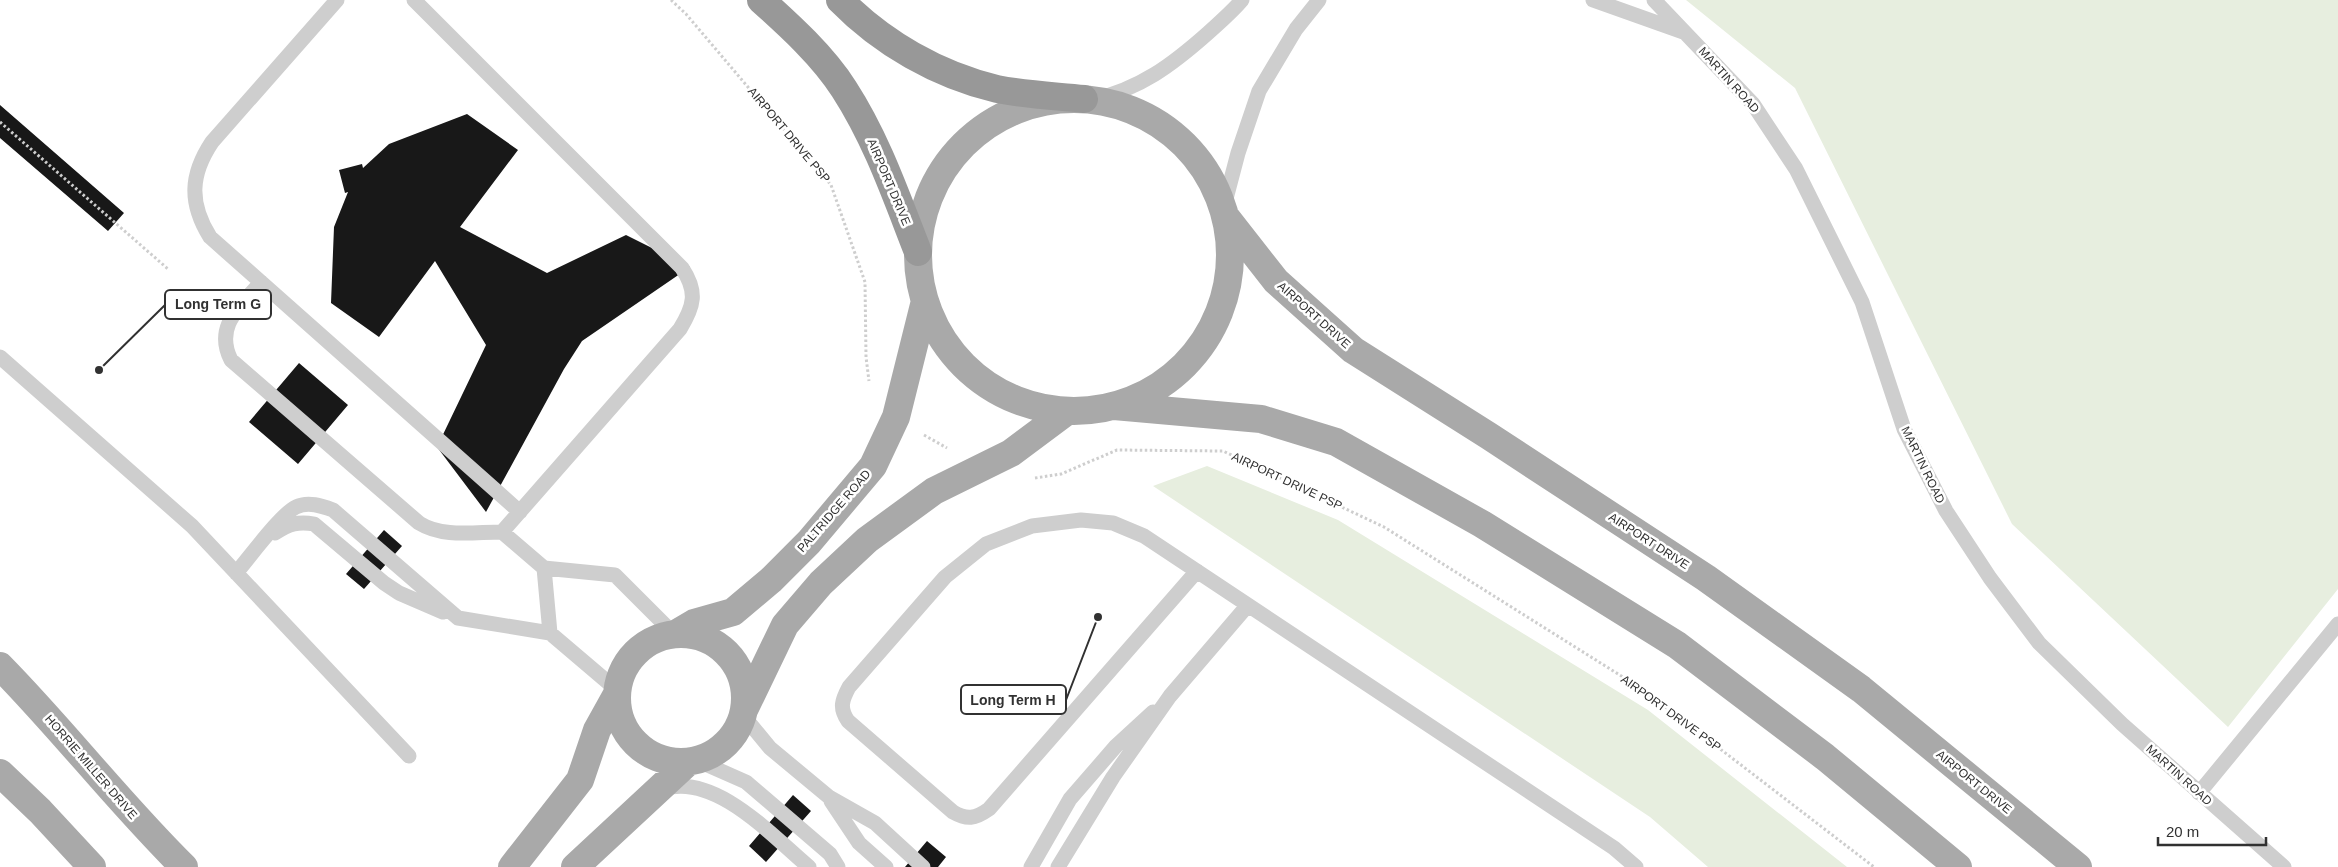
<svg xmlns="http://www.w3.org/2000/svg" width="2338" height="867" viewBox="0 0 2338 867" font-family="Helvetica,sans-serif">
  <rect width="100%" height="100%" fill="#fff"/>
  <path fill="#e7eedf" d="M1686 0H2338V589L2228 727 2012 524 1795 88Z
    M1207 466 1338 520 1648 710 1847 867H1708L1650 817 1153 486Z"/>
  <path fill="#181818" d="M0 105 124 213 108 231 0 138Z
    M467 114 518 150 460 227 547 273 626 235 690 267 582 341 564 369 486 512 437 447 486 345 435 261 379 337 331 303 334 227 348 192 345 193 339 170 362 164 363 168 389 144Z
    M299 363 348 405 298 464 249 422Z
    M384 530 402 546 364 589 346 574Z
    M793 795 811 811 766 862 749 846Z
    M927 841 946 857 938 867H905Z"/>
  <g fill="none" stroke-linecap="round" stroke-linejoin="round">
    <path stroke="#cecece" stroke-width="3" stroke-dasharray="2.5 2.5" stroke-linecap="butt" d="M671 0 686 14 831 185 865 282 866 357 869 381
      M0 122 168 269
      M924 435 947 448
      M1035 478 1061 474 1117 450 1223 451 1384 527 1642 689 1874 867"/>
    <path stroke="#cecece" stroke-width="15" d="M337 0 212 142C190 175 189 203 210 237L520 512
      M414 0 682 268C698 292 694 306 680 329L502 532
      M1593 0 1683 32
      M1654 0 1753 104 1796 169 1862 302 1904 429 1946 511 1990 578 2039 643 2122 724 2284 867
      M1092 100C1140 89 1172 65 1208 33 1220 22 1232 12 1242 0
      M1223 210 1238 153 1259 91 1296 29 1319 0
      M261 282C240 307 214 326 231 360L419 523C443 538 474 532 502 532L544 568 615 575 674 634
      M0 357 192 526 409 756
      M275 533C289 524 298 521 314 524L384 583 399 593 443 612
      M544 568 550 633
      M1197 571 989 809C975 819 967 820 953 812L848 721C839 708 842 700 849 687L945 577 986 544 1032 526 1081 520 1113 523 1144 536 1614 848 1636 867
      M236 573C249 558 281 514 296 507 308 501 322 506 333 510L458 618 550 633 617 690
      M742 714 770 748 829 797 875 823 923 867
      M696 760 746 782 830 854 838 867
      M663 789C715 772 772 836 809 867
      M2199 793 2338 624
      M831 801 859 843 886 867
      M1031 867 1070 799 1116 746 1153 712
      M1058 867 1113 777 1170 696 1248 605"/>
    <path stroke="#a9a9a9" stroke-width="28" d="M918 255a156 156 0 1 1 312 0a156 156 0 1 1-312 0Z
      M1225 216 1276 281 1353 350 1489 436 1706 578 1861 689 2078 867
      M1114 406 1261 419 1336 442 1482 524 1677 645 1825 757 1958 867
      M677 633 694 623 733 612 771 580 809 542 873 466 896 417 925 301
      M617 698a64 64 0 1 1 128 0a64 64 0 1 1-128 0Z
      M0 666C64 731 119 803 184 867
      M744 710 785 625 821 583 867 540 934 491 1011 453 1066 412
      M0 773 40 811 92 867
      M512 867 580 780 597 730 617 694
      M575 867 687 763"/>
    <path stroke="#989898" stroke-width="28" d="M761 0C790 26 823 56 844 89 877 140 896 196 918 252
      M840 0C882 43 938 75 997 89 1025 95 1056 96 1084 99"/>
  </g>
  <g text-anchor="middle" dominant-baseline="central" stroke-width="5" stroke-linejoin="round" paint-order="stroke">
    <g font-size="12" fill="#313131" stroke="#fff">
      <text transform="translate(1729 80) rotate(48)">MARTIN ROAD</text>
      <text transform="translate(789 135) rotate(50)">AIRPORT DRIVE PSP</text>
      <text transform="translate(889 182) rotate(67)">AIRPORT DRIVE</text>
      <text transform="translate(1314 315) rotate(42)">AIRPORT DRIVE</text>
      <text transform="translate(1923 465) rotate(64)">MARTIN ROAD</text>
      <text transform="translate(1287 481) rotate(25)">AIRPORT DRIVE PSP</text>
      <text transform="translate(834 511) rotate(-49)">PALTRIDGE ROAD</text>
      <text transform="translate(1649 541) rotate(33)">AIRPORT DRIVE</text>
      <text transform="translate(1671 713) rotate(36)">AIRPORT DRIVE PSP</text>
      <text transform="translate(91 767) rotate(49)">HORRIE MILLER DRIVE</text>
      <text transform="translate(2179 775) rotate(42)">MARTIN ROAD</text>
      <text transform="translate(1974 782) rotate(39)">AIRPORT DRIVE</text>
    </g>
  </g>
  <path fill="none" stroke="#313131" stroke-width="2" d="M99 370L165 305M1098 617L1066 700"/>
  <g fill="#313131" stroke="#fff" stroke-width="2">
    <circle cx="99" cy="370" r="5"/>
    <circle cx="1098" cy="617" r="5"/>
  </g>
  <g fill="#fff" stroke="#313131" stroke-width="2">
    <rect x="165" y="290" width="106" height="29" rx="5"/>
    <rect x="961" y="685" width="105" height="29" rx="5"/>
  </g>
  <g font-size="14" text-anchor="middle" font-weight="bold" fill="#313131">
    <text x="218" y="309">Long Term G</text>
    <text x="1013" y="705">Long Term H</text>
  </g>
  <path d="M2158 837v8h108v-8" fill="none" stroke="#313131" stroke-width="2.5"/>
  <text x="2166" y="837" font-size="15" fill="#313131" stroke="#ffffff" stroke-width="4" paint-order="stroke">20 m</text>
</svg>
